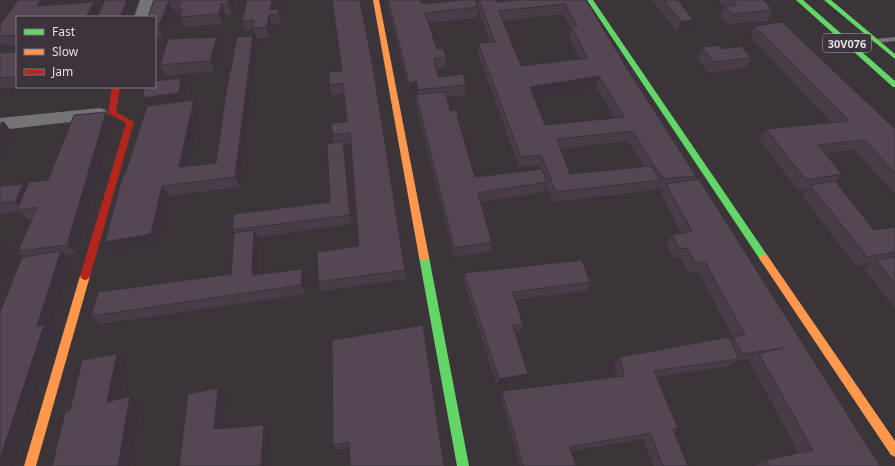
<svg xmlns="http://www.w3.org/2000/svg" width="895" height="466" viewBox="0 0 895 466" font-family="'Noto Sans',sans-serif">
  <rect width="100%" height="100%" fill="#3b353a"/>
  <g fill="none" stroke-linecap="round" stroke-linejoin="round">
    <path fill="#767376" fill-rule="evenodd" d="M895 37V41L876 43 872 41 876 39Z"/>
    <path fill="#767376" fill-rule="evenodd" d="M140 0H154L148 17H134Z
      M100 108 106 110 108 114 106 118 0 130V118Z"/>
    <path fill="#63d668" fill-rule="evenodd" d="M587 0H593L767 255 769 258 767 261 764 262 761 261Z
      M796 0H803L895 81V87H893Z
      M824 0H831L895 54V59Z
      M424 253 427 254 429 257 469 466H457L419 257 421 254Z"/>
    <path fill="#ff974d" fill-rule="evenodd" d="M373 0H379L429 257 427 260 424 261 421 260 419 257Z
      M764 254 767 255 895 441V457L891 455 761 261 759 258 761 255Z
      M85 272 88 273 90 276 36 466H24L80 276 82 273Z"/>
    <path fill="#b3261e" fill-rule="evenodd" d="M112 87H120L116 112 134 122 90 276 88 279 85 280 82 279 80 276 126 123 108 113Z"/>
  </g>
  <path fill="#483c47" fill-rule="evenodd" d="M18 0H53L50 5 94 2 99 12 105 0H137L130 17H17V46L2 45 0 43V25Z
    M154 0H234L235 3 232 14 225 15 223 24 185 27 180 17V15L178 10 174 11 164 37 155 38Z
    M247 0 286 1 276 3 275 9H279L282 19V24L272 25 270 38 257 39 254 30 246 31 242 21Z
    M386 0H420L422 4 478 7 477 18 428 23 437 49 446 57V68L436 69 438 77 466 85 465 95 447 97 450 111 458 119 475 177 541 169 539 165 519 167 478 53V43L490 42 478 9V0H495L496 2 586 0 625 65 696 176 694 180 880 466H756V465L766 460 799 453 749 361 752 359 736 361 730 366 656 377 678 428 674 432 688 466H654L643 439 572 451 576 466H520L501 397 502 391 617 376 614 365 620 357 730 340 733 337 698 271 688 272 680 257 674 258 666 244 672 235 681 233 661 193 663 189H660L657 186 655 190 553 202 546 184 544 192 481 202 492 242 491 251 454 257 416 105V94H417V92L410 93ZM563 14 571 29 569 37 580 59 521 66 503 21ZM596 87 615 118 545 125 533 97ZM628 141 644 166 570 174 560 149Z
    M652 0H678L693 20 689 30 677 32Z
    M718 0H763L773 10 768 21 728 24 720 16 725 7Z
    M755 26 895 129V194L854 150 825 153 842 174 835 181 874 230 895 227V308L864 269 873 263 856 266 802 195 808 188 798 190 759 139 766 129 832 123 750 37Z
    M217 37 221 47 215 71 166 76 160 65Z
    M257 46 240 187 169 196 158 243 114 251 125 174 147 106 155 87V70L158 75 156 81 186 89 184 102 200 111 188 166 216 163Z
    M702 47 722 49 751 58 745 68 708 73 697 58Z
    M17 52V87H28L0 89V53Z
    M342 71 405 270 406 279 322 291 318 282 359 246 351 144 343 145 345 152 352 224 258 237 259 240 258 274 306 277 305 294 101 324 91 316 231 274 234 233 232 230 330 202 335 143 333 135 347 122 345 94 332 95 329 85Z
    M113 123 77 254 66 255 71 260 51 329 55 333 14 466 24 257 18 251 32 219 28 220 19 212 0 214V186L23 184 27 187 48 180Z
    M464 273 590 282 586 291 515 300 523 324 521 332 515 333 525 380 497 386 464 282Z
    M332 340 444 466 349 448 337 450 333 445Z"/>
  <path fill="#3b313a" d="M41 0H53L44 16 37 6Z
    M127 0H137L130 17H120Z
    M229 0H234L235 3 232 14 228 4Z
    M272 0H286V1L276 3 274 15 270 10Z
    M169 1 174 11 164 37 158 27Z
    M94 2 100 13 98 17H86Z
    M221 4 225 15 223 24 219 14Z
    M279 9 282 19V24L279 14Z
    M269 15 272 25 270 38 267 27Z
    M693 20 689 30 677 32 681 22Z
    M253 36 257 46 240 187 235 177Z
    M217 37 221 47 215 71 210 61Z
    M155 46 157 51 155 57Z
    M155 70 158 75 155 82Z
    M599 76 596 87 528 98 530 87Z
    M181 78 186 89 184 103 148 108 142 98Z
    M416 81 417 92 410 93 409 83Z
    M194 100 200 111 186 177 179 167Z
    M106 112 113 123 77 254 67 245Z
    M4 122 13 133 0 156V128Z
    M343 141 345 152 352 224 350 215Z
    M23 184 33 193 23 209 15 202Z
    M162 186 169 196 158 243 114 251 105 242Z
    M254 230 259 240 258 284 252 275Z
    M2 243 14 253 1 281 0 280V248Z
    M61 251 71 260 51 329 55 333 14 466H0V459L37 326Z
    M302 269 306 277 305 294 301 285Z
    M117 354 127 361 118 408 107 402Z
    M528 374 525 380 497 386 499 379Z
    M218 388 225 395 221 434 214 429Z
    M130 396 140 402 130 466H118Z
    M264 425 270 430 268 466H261Z"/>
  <path fill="#544653" stroke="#3b313a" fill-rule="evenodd" d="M18 0H41L37 6 94 2 86 17H17V35L7 36 0 35V25Z
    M105 0H127L120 17H97Z
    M154 0H176L169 1 158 27H155V17H148Z
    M181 0H229L228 4H221L219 14 180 17 183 9H178Z
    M247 0H272L270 10 279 9V14L269 15 267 27 253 28 254 20 242 21Z
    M332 0H360L373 67 405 270 318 282 317 252 359 246 350 133 333 135 331 123 347 122 343 83 329 85V72L342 71Z
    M388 0H420L422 4 463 0H475L478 7 425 13 437 49 443 48 446 57 434 59 438 77 463 74 466 85 418 90 416 81 409 83Z
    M479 0H495L496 2 520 0H586L625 65 696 176 665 179 654 166 633 131 557 139 570 174 651 166 660 180 556 192 541 155 521 157 478 43 495 42ZM565 4 577 26 571 27 588 58 521 66 499 11ZM599 76 624 117 545 125 530 87Z
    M664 0H678L693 20 681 22Z
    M732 0H763L773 10 733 14 725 6 737 5Z
    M782 22 895 129V173L864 140 818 145 842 174 806 180 766 129 849 121 755 26Z
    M253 36 235 177 162 186 151 234 105 242 123 174H125L147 106 194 100 179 167 216 163 226 93 237 37Z
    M217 37 210 61 160 65 168 39Z
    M719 45 722 49 741 46 751 58 713 62 702 47Z
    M17 52V77L0 78V53Z
    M181 78 179 93 142 98 145 87H155V81Z
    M446 92 450 111 457 110 458 119 475 177 542 169 547 182 478 193 492 242 454 248 416 94Z
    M106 112 67 245 18 251 37 207 17 210 29 182 48 180 74 115Z
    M4 122 0 128V123Z
    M343 141 350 215 232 230 234 214 330 202 327 144Z
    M699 179 880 466H769L766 460 813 450 759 354 783 348 743 354 733 337 745 335 705 262 695 263 687 248 680 249 672 235 692 231 666 184Z
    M835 181 874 230 895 227V252L867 257 810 185Z
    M23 184 15 202 0 203V186Z
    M254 230 252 275 302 269 301 285 91 316 98 292 231 274 234 233Z
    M2 243 0 248V244Z
    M61 251 37 326 44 325 0 459V312L22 257Z
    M895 257V284L876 260Z
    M582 260 590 282 513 292 523 324 513 325 528 374 499 379 464 273Z
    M423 325 444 466H350L349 442 333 445 332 340Z
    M729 337 739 359 654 371 678 428 673 429 688 466H663L650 433 570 447 576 466H523L502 391 624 376 620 357Z
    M117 354 107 402 130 396 118 466H52L65 412 70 410 82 360Z
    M218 388 214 429 264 425 261 466H179L188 394Z"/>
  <g text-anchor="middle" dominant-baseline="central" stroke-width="4" stroke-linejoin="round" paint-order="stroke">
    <rect fill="#3d333c" stroke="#b1aab1" stroke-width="1" x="823" y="34" width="48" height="18" rx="3"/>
    <g font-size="11" font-weight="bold" fill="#e3dde3">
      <text x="847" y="43">30V076</text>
    </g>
  </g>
  <rect x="16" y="16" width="140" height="72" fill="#3d333c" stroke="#7f777f"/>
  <rect x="24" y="29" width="20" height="6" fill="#63d668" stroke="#7f777f"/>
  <text x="52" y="36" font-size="12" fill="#e3dde3">Fast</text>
  <rect x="24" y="49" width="20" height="6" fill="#ff974d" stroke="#7f777f"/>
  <text x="52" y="56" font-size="12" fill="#e3dde3">Slow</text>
  <rect x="24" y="69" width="20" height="6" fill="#b3261e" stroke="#7f777f"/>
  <text x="52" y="76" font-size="12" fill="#e3dde3">Jam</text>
</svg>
